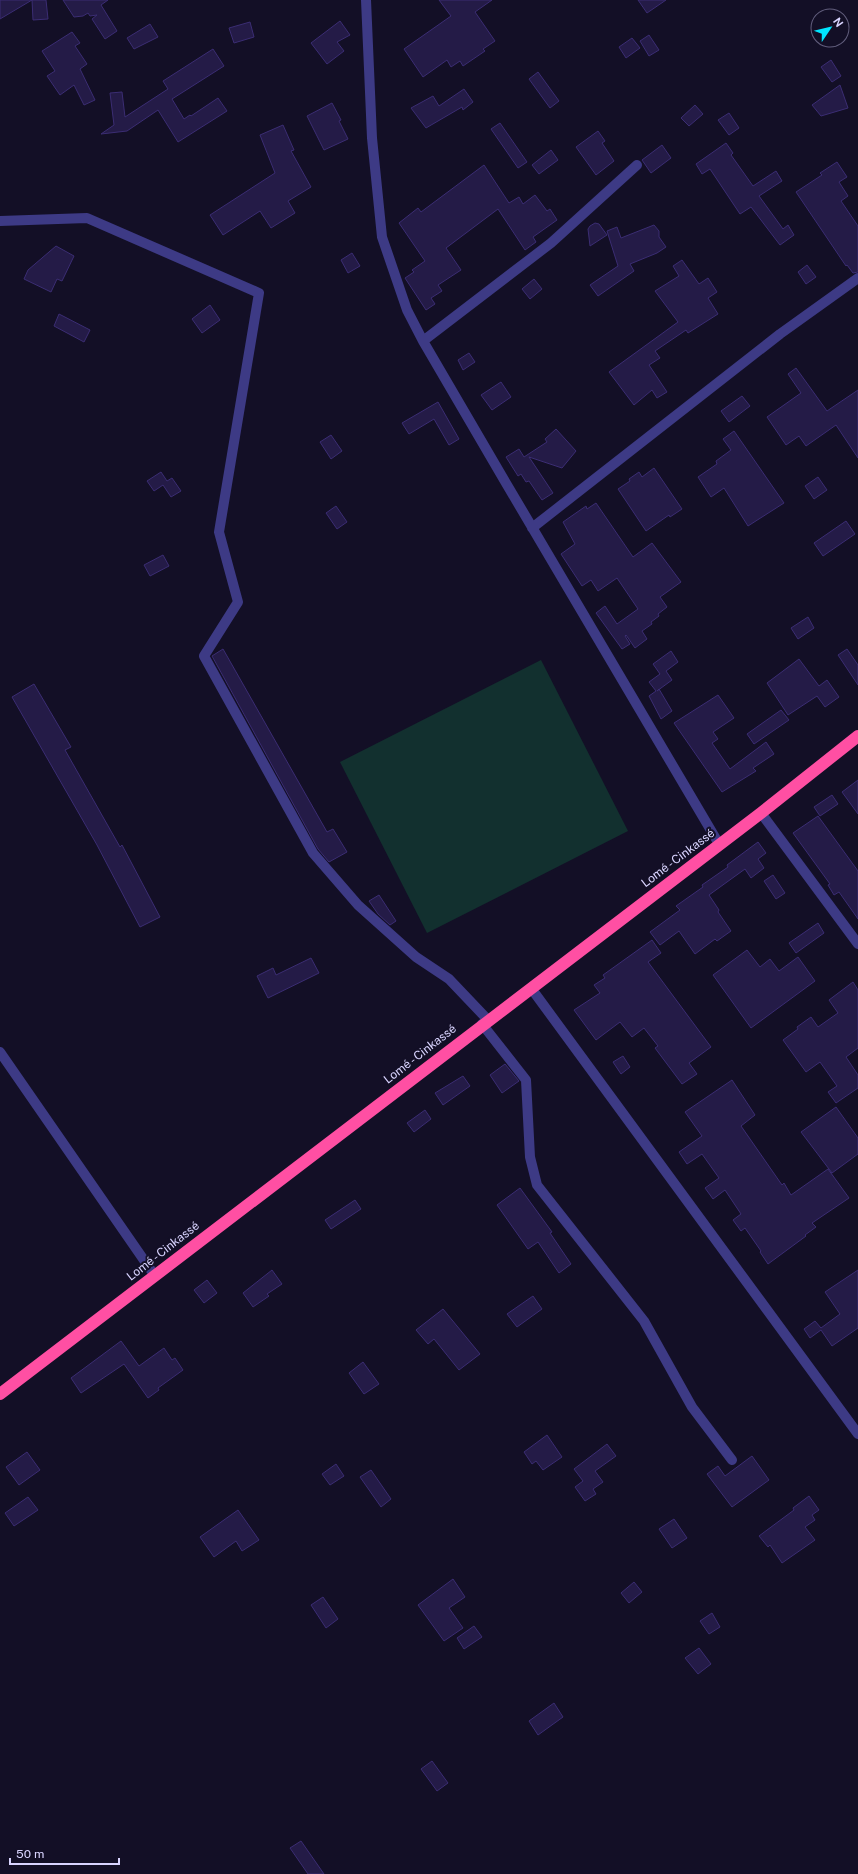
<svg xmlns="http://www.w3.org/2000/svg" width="858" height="1874" viewBox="0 0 858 1874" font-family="'Public Sans',sans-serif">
  <rect width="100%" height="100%" fill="#130f26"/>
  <path fill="#12302f" d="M541 660 628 831 427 933 340 762Z"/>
  <path fill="#241b47" stroke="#3b2d73" d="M0 0H46L48 19 33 20 32 0 0 19Z
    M63 0H108L101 5 117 31 105 39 92 19 97 15 90 16 88 13 83 16 74 17Z
    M439 0H492L475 12 495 41 483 49 485 51 463 66 460 61 451 67 447 60 423 77 404 49 451 16Z
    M638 0H666L647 13Z
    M340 21 350 35 337 42 344 51 327 64 311 43Z
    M250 22 254 37 234 43 229 28Z
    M150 24 158 37 134 49 127 38Z
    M72 32 80 43 75 46 87 64 80 69 95 100 84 105 74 85 60 95 47 76 55 71 42 51Z
    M649 35 659 50 649 56 640 41Z
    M632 38 640 48 626 58 619 47Z
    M213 49 224 66 172 99 184 119 190 115 191 116 218 98 227 111 178 142 158 110 127 131 101 134 114 125 110 93 122 92 125 117 168 89 163 81Z
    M831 60 841 76 832 82 821 67Z
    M538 72 559 101 550 108 529 79Z
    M840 85 848 108 821 116 812 105Z
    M464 89 473 102 463 110 462 107 426 128 411 108 433 96 439 106Z
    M332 103 341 120 339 121 348 139 324 150 307 116Z
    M695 105 703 114 689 126 681 118Z
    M729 113 739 128 729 135 718 120Z
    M500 123 527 162 518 168 491 129Z
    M283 125 294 150 291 151 311 187 288 201 295 213 271 228 260 211 223 235 210 215 275 173 260 135Z
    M598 131 605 141 602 143 614 161 596 175 576 147Z
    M726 143 733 153 731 155 753 186 776 171 782 181 759 196 783 229 788 225 794 235 780 245 751 207 740 214 710 169 702 174 696 164Z
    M662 145 671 158 651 173 642 160Z
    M551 150 558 160 539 174 532 165Z
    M837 162 847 177 839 182 848 196 841 201 858 226V272L853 273 847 265 846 266 796 192 822 175 820 173Z
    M484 165 509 203 519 197 523 204 535 195 547 211 550 209 557 220 533 237 536 242 525 250 498 209 446 248 461 270 438 285 442 291 431 298 435 304 426 310 405 278 414 272 412 270 425 261 399 223 418 208 421 212Z
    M595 223 599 224 607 235 590 246 588 229 590 226Z
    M654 225 659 231V237L666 247 657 253 630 264 634 271 598 296 590 285 618 266 607 231 617 227 621 238Z
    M56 246 74 256 62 281 57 279 51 292 24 279 28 270Z
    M352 253 360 266 348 273 341 260Z
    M682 260 699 284 708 278 717 292 708 298 718 314 688 333 686 330 655 351 660 358 649 365 667 392 657 398 652 390 634 405 609 372 678 322 655 291 679 276 673 266Z
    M807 265 816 277 806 284 798 272Z
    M534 279 542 289 530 299 522 289Z
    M210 305 220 320 202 333 192 319Z
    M59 314 90 330 84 342 54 326Z
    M469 353 475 362 463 370 458 360Z
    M796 368 827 411 858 390V458L836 425 806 446 799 436 786 445 767 417 801 393 788 374Z
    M501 382 511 397 492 410 481 395Z
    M742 396 750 406 729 422 721 411Z
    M438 402 459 439 449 445 434 419 409 434 402 423Z
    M556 429 576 451 562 468 529 457 553 493 542 500 529 481 526 482 521 474 518 476 506 457 519 449 524 457 547 442 545 439Z
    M734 431 784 503 748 526 724 488 711 497 698 477 717 464 716 461 731 450 723 439Z
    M331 435 342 451 331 459 320 442Z
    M654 468 682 509 670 517 669 515 646 531 618 489 630 481 629 479 639 472 642 477Z
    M161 472 167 481 172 478 181 491 171 497 163 485 154 491 147 481Z
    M818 477 827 490 814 499 805 486Z
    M596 503 633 557 652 543 681 582 660 597 667 607 658 614 659 616 651 622 652 624 642 631 647 639 635 648 626 635 625 636 630 644 622 649 596 613 605 606 617 624 638 609 617 578 598 591 591 580 582 586 561 554 575 544 563 522 586 506 587 509Z
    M336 506 347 522 337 529 326 513Z
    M846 521 855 534 823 556 814 543Z
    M163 555 169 566 150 576 144 565Z
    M808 617 814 628 798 639 791 628Z
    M223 649 327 832 333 829 347 852 329 862 318 849 212 656Z
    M847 649 858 665V685L838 655Z
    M671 651 678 662 666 671 672 680 657 691 659 689 672 711 661 719 649 696 656 691 649 682 660 674 653 664Z
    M799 659 819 686 827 680 839 697 825 707 817 696 788 715 767 683Z
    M34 684 71 747 65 750 120 847 122 845 160 917 140 927 97 845 12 697Z
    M718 695 734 718 713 732 718 739 712 743 730 769 766 742 774 754 753 768 756 771 722 792 674 723Z
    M781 710 789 720 754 744 747 734Z
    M858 780V814L842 792Z
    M832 795 838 804 820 816 814 807Z
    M818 816 858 871V919L839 892 834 895 828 885 830 884 793 833Z
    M758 842 766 853 758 859 764 868 751 878 745 869 709 895 719 910 718 912 731 931 717 941 715 939 695 954 679 931 660 945 650 932 680 910 676 906 703 887 702 885 728 867 727 865Z
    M773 875 785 893 776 899 764 881Z
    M379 895 396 921 390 925 378 914 369 901Z
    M818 923 824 933 796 953 789 943Z
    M652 940 661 953 648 962 711 1047 689 1063 697 1074 682 1084 655 1048 658 1046 644 1028 632 1037 620 1022 596 1040 574 1010 600 993 594 985 605 978 603 975Z
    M747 950 760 967 770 959 779 971 798 957 815 981 751 1028 713 975Z
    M311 958 319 973 268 998 257 976 273 968 276 975Z
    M853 982 858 990V1048L846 1057 858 1075V1088L836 1103 828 1092 837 1086 820 1062 806 1072 783 1040 798 1029 797 1027 811 1017 818 1027 838 1013 829 1000Z
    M623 1056 630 1067 621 1074 613 1062Z
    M505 1064 519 1081 502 1093 490 1075Z
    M463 1076 470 1086 443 1105 435 1093Z
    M732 1080 755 1115 741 1126 782 1185 784 1183 791 1195 828 1169 849 1198 812 1223 816 1227 805 1235 806 1236 768 1264 760 1252 761 1251 745 1228 741 1231 733 1220 741 1214 725 1190 713 1199 705 1188 719 1178 702 1154 687 1164 679 1152 702 1136 685 1112Z
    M836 1107 858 1138V1154L832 1173 801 1132Z
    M425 1110 431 1119 414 1132 407 1123Z
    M520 1188 552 1232 550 1233 571 1264 559 1273 538 1242 528 1249 497 1205Z
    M355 1200 361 1209 331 1229 325 1220Z
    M272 1270 282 1284 267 1294 269 1296 253 1307 243 1293Z
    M858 1270V1328L832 1346 821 1330 810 1338 804 1329 815 1321 821 1328 840 1314 825 1292Z
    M207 1280 217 1293 204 1303 194 1290Z
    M533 1296 542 1309 517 1327 507 1314Z
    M443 1309 480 1354 459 1370 434 1339 428 1344 416 1330Z
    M121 1341 139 1366 164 1348 172 1360 175 1358 183 1370 158 1388 159 1390 148 1398 124 1364 81 1393 71 1378Z
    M363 1362 379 1384 364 1394 349 1373Z
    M547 1435 562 1457 543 1470 536 1461 532 1464 524 1452Z
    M607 1444 616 1456 595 1471 603 1482 593 1489 596 1494 585 1501 575 1487 583 1481 574 1469Z
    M27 1452 40 1470 19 1485 6 1467Z
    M752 1456 769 1480 732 1507 707 1474 718 1466 725 1476Z
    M336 1464 344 1476 330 1485 322 1474Z
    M371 1470 391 1499 381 1507 360 1477Z
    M809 1496 819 1510 812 1515 815 1520 805 1527 815 1540 782 1563 770 1545 768 1547 759 1536 794 1510 793 1508Z
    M28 1497 38 1510 14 1526 5 1513Z
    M238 1510 259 1540 242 1551 236 1541 214 1557 200 1537Z
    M674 1519 687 1538 672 1548 659 1529Z
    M453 1579 465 1597 449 1608 463 1628 444 1641 418 1605Z
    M634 1582 642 1592 629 1603 621 1593Z
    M323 1597 338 1619 326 1628 311 1605Z
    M712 1613 720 1627 709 1634 700 1621Z
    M474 1626 482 1637 464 1649 457 1638Z
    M699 1648 711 1664 698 1674 685 1658Z
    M554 1703 563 1717 538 1735 529 1721Z
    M432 1761 448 1783 437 1791 421 1769Z
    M301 1841 324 1874H308L290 1848Z"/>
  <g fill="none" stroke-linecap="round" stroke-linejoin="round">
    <path stroke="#3d3a85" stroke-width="10" d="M366 0 372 138 382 237 407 310 423 341 503 478 719 844
      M0 221 87 218 259 293 219 532 238 602 204 656 313 853 358 905 416 957 449 979 488 1020
      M423 341 551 243 637 165
      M532 528 780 334 858 278
      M761 813 858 944
      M531 988 858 1434
      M482 1024 526 1080 530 1157 537 1185 644 1321 692 1407 732 1460
      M0 1052 155 1276"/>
    <path stroke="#ff4fa3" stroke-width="12" d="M0 1394 761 813 858 736"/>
  </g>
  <g text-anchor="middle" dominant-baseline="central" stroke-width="4" stroke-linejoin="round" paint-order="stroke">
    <g font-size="12" fill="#d9d4ff" stroke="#130f26">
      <text transform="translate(678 858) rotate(-37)">Lomé - Cinkassé</text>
      <text transform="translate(420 1054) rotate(-38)">Lomé - Cinkassé</text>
      <text transform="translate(163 1251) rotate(-38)">Lomé - Cinkassé</text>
    </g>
  </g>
  <g transform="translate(830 28) rotate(55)"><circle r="19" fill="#130f26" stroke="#625e7d"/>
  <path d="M0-3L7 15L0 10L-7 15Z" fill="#00e5ff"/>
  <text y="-6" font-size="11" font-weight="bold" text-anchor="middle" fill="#d9d4ff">N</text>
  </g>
  <path d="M10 1858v6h109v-6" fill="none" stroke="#d9d4ff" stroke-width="2"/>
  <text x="16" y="1858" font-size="12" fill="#d9d4ff" stroke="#130f26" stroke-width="3" paint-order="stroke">50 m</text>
</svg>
